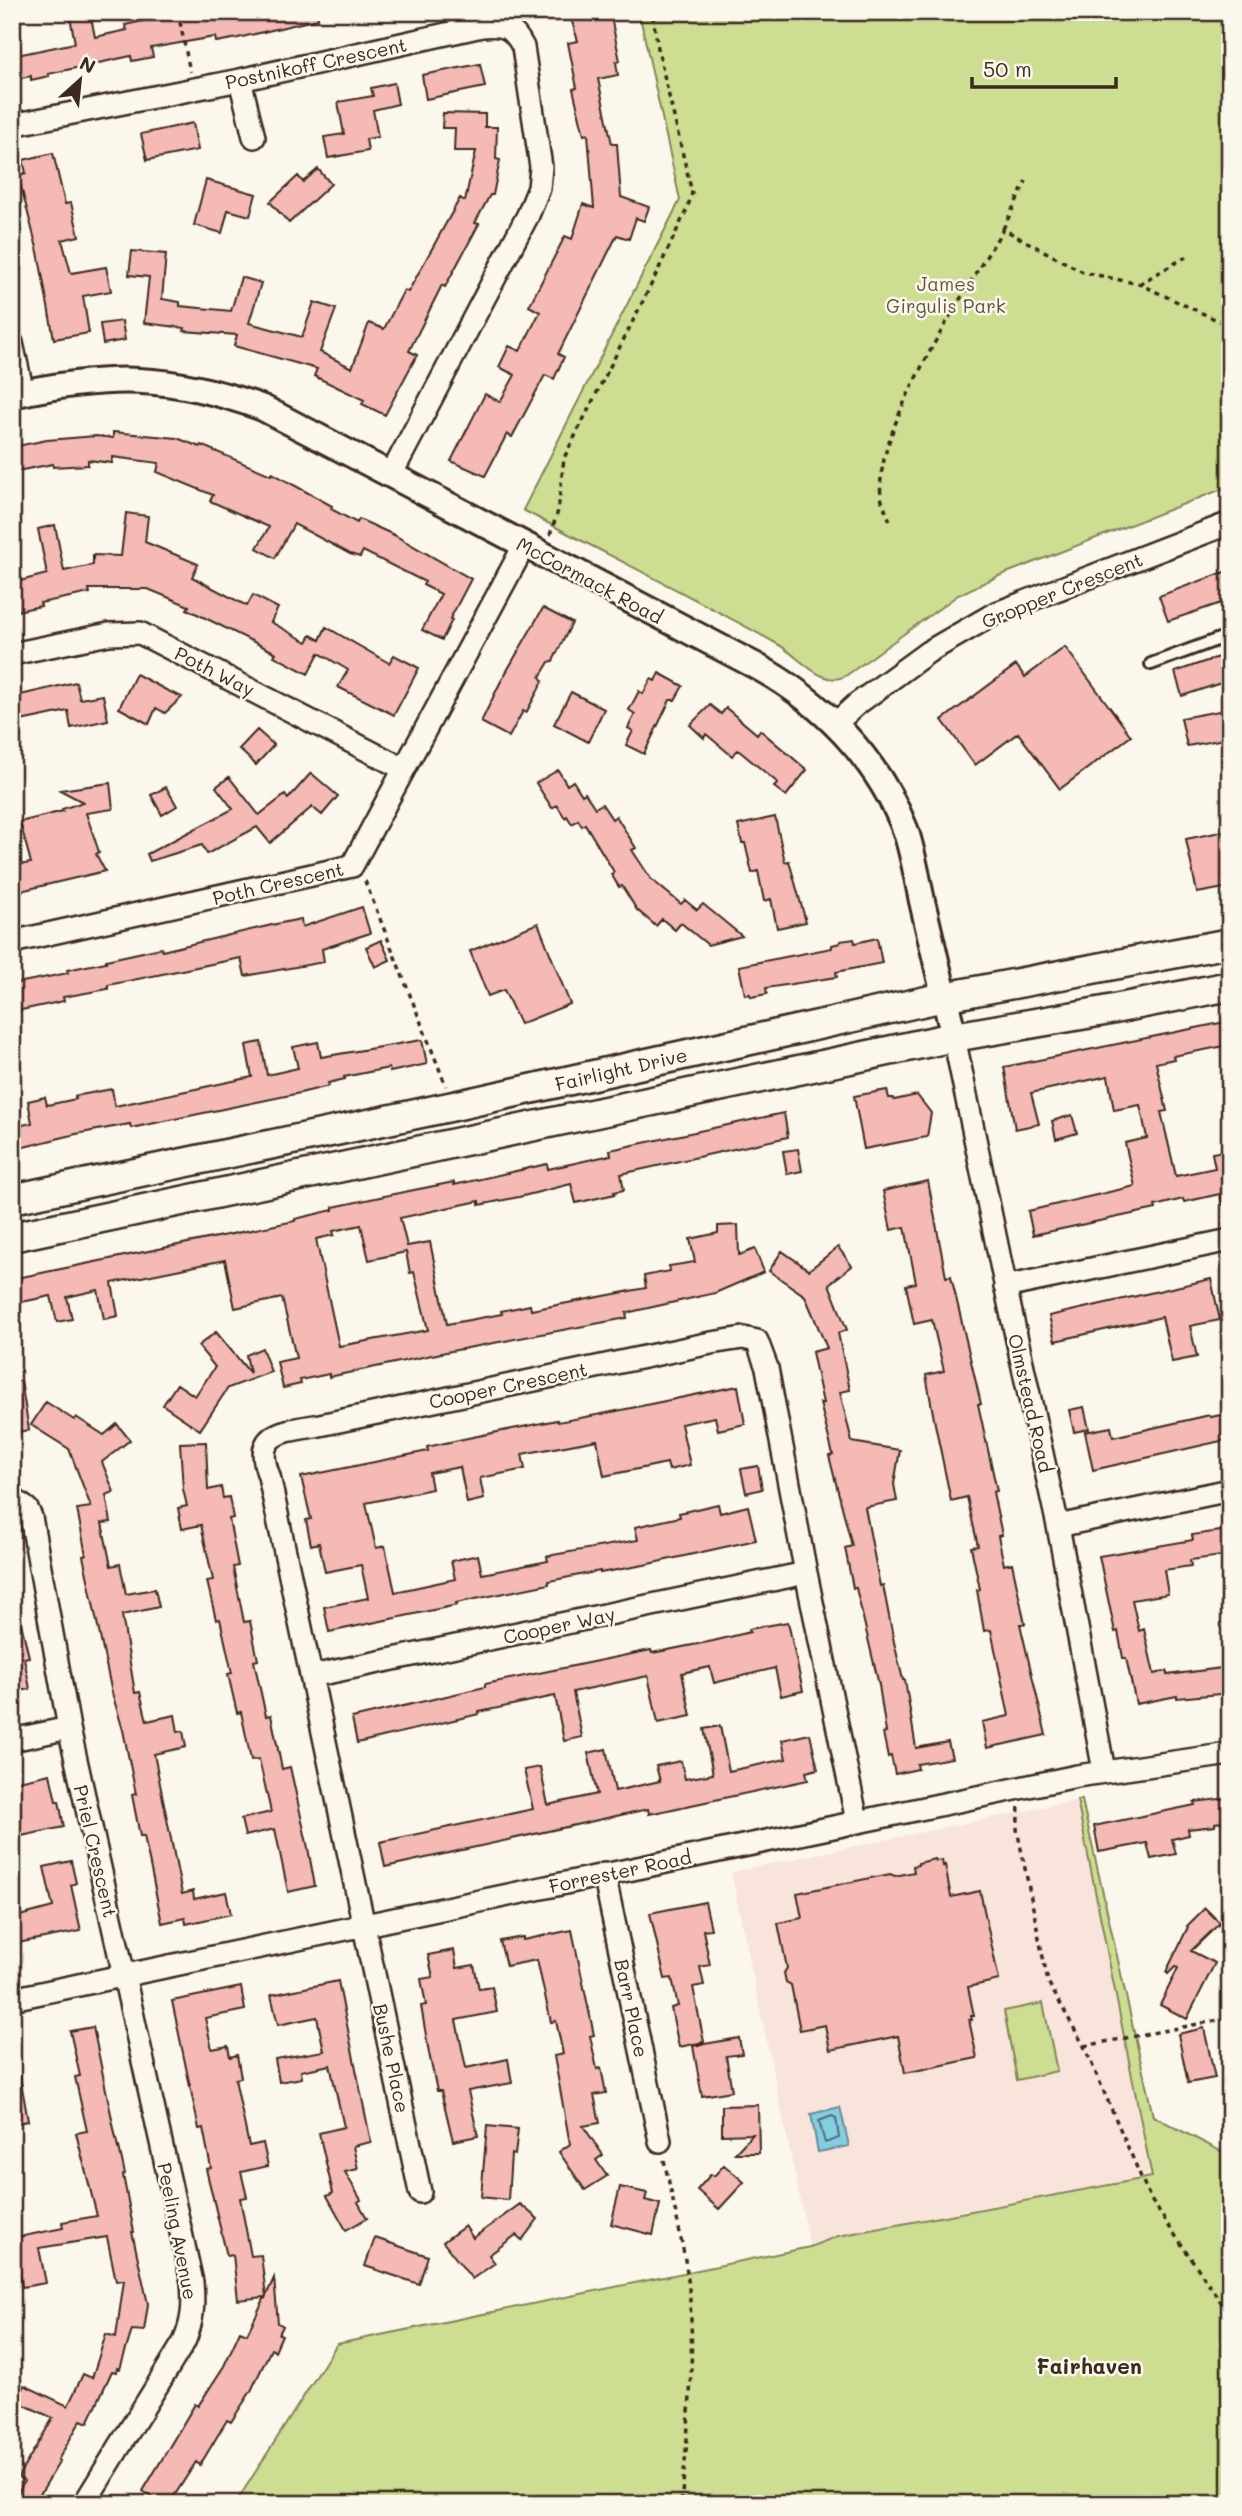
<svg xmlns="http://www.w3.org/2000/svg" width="1242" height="2516" viewBox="0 0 1242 2516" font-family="Mali,sans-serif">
  <rect width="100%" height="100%" fill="#fbf7ec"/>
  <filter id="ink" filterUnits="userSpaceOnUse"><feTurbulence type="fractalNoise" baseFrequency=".0143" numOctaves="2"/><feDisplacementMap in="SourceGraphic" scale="14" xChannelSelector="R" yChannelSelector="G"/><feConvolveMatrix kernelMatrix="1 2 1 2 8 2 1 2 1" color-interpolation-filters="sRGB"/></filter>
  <g filter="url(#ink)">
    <path fill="#f9e4dc" d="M1077 1800 1152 2177 926 2218 838 2236 810 2247 731 1872Z"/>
    <path fill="#cddd91" stroke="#848458" stroke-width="2" d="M639 12H1230V486L996 577 958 595 847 675C823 690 799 656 779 645 695 598 608 555 523 510L680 200Z
      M1077 1800H1082L1153 2116 1230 2156V2504H235L337 2344 810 2247 838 2236 1152 2177Z
      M1043 2003 1057 2071 1017 2080 1004 2011Z"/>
    <path fill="#83cee2" stroke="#668c94" stroke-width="2" d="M840 2107 849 2146 818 2152 811 2114Z"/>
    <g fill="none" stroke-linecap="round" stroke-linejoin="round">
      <path stroke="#586c6c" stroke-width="2" d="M832 2116 836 2118 839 2138 825 2143 819 2121Z"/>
    </g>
    <path fill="#f5b9b6" stroke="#3b2a1e" stroke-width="2" fill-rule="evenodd" d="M69 12H90L95 37 127 30 125 25 182 12H318V19L238 38 216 42 215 37 151 48 153 57 132 61 131 56 48 74 49 76 31 80V76L12 80V56L75 43Z
      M569 12H610L620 61 616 62 618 75 598 79 612 144H617L621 197 649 207 644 221 636 218 629 239 617 235 558 354 564 357 554 379 545 375 512 437 507 434 485 476 451 461 485 394 500 402 515 375 499 367 509 346 520 351 540 312 529 306 565 236 572 239 583 204 594 208 588 134 584 135 573 89 577 88 568 43 578 41Z
      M480 64 485 87 426 99 422 75Z
      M394 83 398 104 373 110 378 137 366 139 368 151 328 158 324 137 344 134 338 102 373 96 371 88Z
      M443 113 485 114V127H497L496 159 500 160 493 195H490L475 223 479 224 445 287 442 285 409 351 417 355 385 415 362 404 364 400 314 376 317 369 234 346 237 335 184 331 185 328 144 323 149 277 129 275 132 251 166 254 162 299 180 302V306L231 311 241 277 261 283 249 323 302 337 314 302 336 309 320 352 352 368 369 323 384 329 404 290 408 292 460 198 465 201 476 151H454L455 128H442Z
      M193 123 198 150 147 160 141 134Z
      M53 153 65 204 71 203 79 236 62 240 71 273 106 267 111 291 83 296 89 333 54 339 38 252 18 175 26 173 23 160Z
      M318 169 331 184 289 223 270 202 298 176 303 182Z
      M206 180 256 194 250 216 228 210 222 233 194 225Z
      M122 321 125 340 103 344 100 324Z
      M113 432 177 438 200 447 201 445 271 475 272 473 332 506 331 509 357 523 359 519 394 535 471 579 450 619 452 620 442 640 422 630 441 594 423 585 425 582 363 551 360 557 350 554 294 524 275 558 257 548 269 527 210 501 213 495 157 472 159 463 112 457V463L88 460V465L53 467V464L12 472V447L47 440 96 436 113 438Z
      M126 513 148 516 145 542 198 564 192 577 247 606 253 595 278 608 271 622 307 642 311 635 320 640 326 627 389 663 394 655 419 668 394 715 338 687 348 670 319 653 308 674 274 656 276 653 187 609 189 606 148 589H89L90 593 40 603 41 606 12 612V583L47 574 38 529 55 525 64 571 93 565V555L121 556Z
      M1230 570V600L1168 621 1159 596Z
      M543 608 572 623 553 661 549 662 540 677 543 681 526 713 523 711 509 737 481 722 500 683Z
      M1065 647 1131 736 1060 789 1018 733 975 765 942 720 1016 665 1025 677Z
      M1230 653V680L1182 696 1175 672Z
      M659 673 683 686 675 700H670L644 754 626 745 633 731 628 728 635 714 629 710 639 691 643 694 651 679 655 681Z
      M136 674 166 690 182 697 165 713 156 708 149 724 119 708Z
      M76 682 80 699 103 695 108 720 71 728 68 711 16 722 12 697Z
      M571 692 604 709 588 742 554 724Z
      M710 705 721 714 726 708 757 734 760 730 807 770 786 796 774 787 778 783 738 750 732 756 706 734 704 738 690 725Z
      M1230 709V738L1187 746 1181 718Z
      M257 730 274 745 256 765 239 749Z
      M558 770 567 785 573 781 582 795 585 793 595 808 602 804 612 819 616 816 636 848 632 850 651 879 681 904 685 900 697 910 703 904 742 936 708 945 681 923 675 930 662 919 656 926 637 910 622 886 619 887 611 874 614 872 585 824 582 826 578 820 572 824 567 816 565 818 557 805 552 808 536 783Z
      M311 773 338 796 322 815 312 807 270 843 257 827 207 854 202 845 150 861 147 854 233 809 216 787 229 777 259 815 285 795 288 799Z
      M110 783 113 809 86 813 99 852 96 854 105 871 12 893V866L31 863 20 822 63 811 62 809 83 802 60 790Z
      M166 787 177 806 162 815 151 795Z
      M775 817 785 862 789 861 806 922 777 928 771 899 764 901 758 871 752 873 745 843H742L738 825Z
      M1230 830V887L1197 893 1186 839Z
      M362 907 370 933 322 949 324 962 245 976 241 958 108 985V989L63 997 64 1001 12 1012V984L68 973 67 970 106 962V960L161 948 162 951 276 924 301 919 302 927Z
      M538 923 570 1004 520 1024 504 990 488 996 470 951Z
      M877 938 882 963 836 972 837 977 766 988 767 994 751 997 750 994 745 995 739 966 832 948V945L840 943V941L854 939 855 943Z
      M381 940 390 960 375 967 366 947Z
      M1230 1021V1045L1173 1056 1174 1059 1156 1063 1167 1111 1161 1112 1176 1176 1215 1168 1212 1153 1230 1150V1204L1223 1205 1220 1194 1184 1202 1183 1199 1155 1206 1156 1209 1033 1235 1028 1211 1135 1186 1125 1143 1147 1138 1140 1105 1114 1110 1108 1076 1031 1093 1039 1124 1015 1129 1004 1067Z
      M422 1040 427 1064 390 1072 389 1068 344 1077 345 1079 328 1083 329 1086 300 1093 131 1128 130 1124 76 1134 12 1150V1127L32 1123 28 1101 45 1097 47 1105 76 1099 75 1096 112 1089 115 1106 252 1077 246 1045 261 1042 267 1075 298 1068 293 1047 318 1042 321 1057Z
      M887 1090 889 1098H893L894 1100 917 1095 931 1113 927 1137 864 1149 854 1096Z
      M784 1113 788 1137 621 1174 624 1190 614 1192 615 1194 576 1203 571 1184 519 1197 479 1205V1201L400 1218 407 1246 430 1242 447 1324 502 1314 501 1311 530 1305 531 1310 646 1288 644 1276 670 1271 669 1266 695 1262 690 1239 718 1233V1226L738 1225 739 1255 755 1249 764 1272 715 1293 626 1313 627 1318 446 1352 329 1377V1374L300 1380 301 1384 283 1388 277 1362 296 1358 282 1298 235 1308 225 1260 112 1283 118 1316 104 1319 98 1290 67 1297 72 1319 57 1322 51 1296 12 1304V1281L17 1278 295 1221V1219L333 1210V1207L394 1194 454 1182V1185L547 1164 548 1169 611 1155 610 1150ZM361 1225 369 1260 406 1252 410 1273 414 1272 428 1330 339 1346 316 1239 334 1235 333 1231Z
      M1072 1115 1077 1133 1056 1139 1052 1121Z
      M798 1149 802 1171 787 1174 783 1151Z
      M928 1181 946 1277 951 1276 981 1404H978L997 1491 993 1492 1002 1535 998 1536 1004 1565 1012 1563 1025 1624H1020L1046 1735 987 1748 982 1722 1009 1716 991 1630 984 1631 977 1590 980 1589 971 1547 978 1546 967 1497 951 1501 934 1419 926 1375 944 1371 932 1320 914 1324 906 1285 916 1283 905 1227 891 1230 883 1191Z
      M838 1247 852 1266 829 1284 847 1330 838 1333 850 1390 840 1392 852 1442 900 1450 894 1484 897 1501 865 1507 880 1586 883 1585 894 1642 903 1680H905L916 1748 948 1742 952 1758 917 1764 918 1769 895 1774 891 1756 888 1757 883 1733 886 1732 879 1685 856 1588H853L845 1548 852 1546 829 1456 833 1455 820 1403H823L812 1352 827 1348 805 1296 769 1271 782 1251 809 1270Z
      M1211 1279 1220 1320 1190 1326 1197 1357 1172 1362 1162 1317 1055 1341 1049 1316Z
      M216 1332 250 1373 246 1355 262 1348 271 1372 228 1388 200 1430 163 1405 177 1384 195 1396 215 1367 198 1346Z
      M12 1381H21L29 1430 12 1433Z
      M738 1386 745 1424 718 1430 715 1417 681 1424 690 1465 669 1470 667 1463 604 1476 597 1440 522 1454 525 1469 480 1478 484 1499 467 1503 460 1467 429 1473 432 1489 366 1503 376 1548 385 1546 395 1592 455 1579 451 1561 478 1555 482 1574 548 1561 547 1556 638 1540 635 1527 680 1517 679 1513 718 1504 720 1513 748 1506 756 1540 644 1565 600 1573V1571L549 1581V1584L456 1603 457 1605 329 1632 324 1607 368 1598 361 1565 325 1572 319 1543 311 1545 306 1520 311 1519 301 1477 428 1451 427 1447 463 1439 557 1420 558 1422 602 1414Z
      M46 1402 74 1420 76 1417 104 1435 117 1424 130 1440 102 1462 114 1492 106 1495 111 1522 102 1523 111 1566 120 1564 126 1594 155 1589 159 1607 122 1615 135 1693 140 1692 147 1721 175 1715 178 1732 183 1731 186 1747 154 1754 182 1894 193 1891 194 1899 226 1892 231 1914 186 1924 185 1918 162 1923 144 1836H140L132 1795 136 1794 123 1730 112 1693 83 1556 86 1555 77 1509 91 1507 69 1449 31 1425Z
      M1084 1407 1089 1429 1074 1432 1069 1410Z
      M1230 1413V1439L1093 1470 1085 1432 1111 1427 1113 1437 1210 1415 1211 1417Z
      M206 1442 208 1490 221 1487 223 1498 229 1497 233 1518 229 1519 238 1566 233 1567 244 1622 250 1621 258 1660 254 1661 266 1716 271 1715 282 1769 290 1767 308 1848 315 1886 288 1892 275 1829 245 1836 241 1819 271 1812 259 1759 251 1760 241 1712 237 1713 228 1674 232 1673 220 1619 216 1620 207 1581 213 1580 201 1525 182 1529 178 1508 187 1506 183 1489 180 1443Z
      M758 1466 762 1489 746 1493 741 1469Z
      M1228 1530 1230 1555 1190 1560 1191 1566 1164 1570 1168 1594 1132 1600 1139 1631 1144 1629 1154 1674 1167 1671V1675L1230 1667V1693L1177 1698V1696L1136 1704 1126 1658H1123L1118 1631 1115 1632 1099 1556 1193 1540 1192 1535Z
      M18 1610 29 1657 24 1658 30 1689 12 1693V1611Z
      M788 1622 803 1691 781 1696 775 1668 714 1683 710 1667 682 1673 691 1716 658 1723 648 1676 573 1692 582 1737 564 1741 555 1696 479 1712V1714L357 1743 352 1718 485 1687V1684L651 1650 652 1653 713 1641 750 1632 749 1629Z
      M720 1726 729 1771 786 1759 782 1740 810 1734 818 1769 806 1772 808 1780 649 1814 648 1809 385 1867 380 1842 533 1809 524 1770 540 1767 548 1805 597 1794 588 1753 606 1749 615 1791 660 1781 656 1766 681 1761 685 1779 713 1774 704 1729Z
      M50 1774 56 1801H59L64 1827 12 1838V1820L21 1818 14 1782Z
      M1228 1798 1230 1821 1215 1823V1826L1188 1829 1189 1835 1172 1839 1176 1854 1151 1859 1147 1843 1099 1852 1094 1826 1195 1805 1194 1802Z
      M935 1859 936 1861 942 1860 943 1866 945 1865 951 1897 980 1891 999 1980 968 1987 974 2016H971L972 2020H969L977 2058 905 2073 898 2036 830 2050 825 2025 800 2030 791 1985 786 1982 784 1973 787 1968 778 1923 802 1918 797 1893 890 1874 895 1876 914 1872 913 1866 918 1865V1863Z
      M71 1861 76 1883 71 1885 81 1931 12 1944V1918L53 1907 44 1867Z
      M705 1902 711 1929 703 1930 710 1965 700 1967 704 1985 693 1987 704 2042 679 2047 671 2008 678 2006 672 1978 665 1979 650 1913Z
      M1205 1908 1220 1923 1191 1951 1215 1963 1187 2019 1160 2005 1178 1968 1175 1967 1168 1974 1166 1972 1188 1927 1187 1926Z
      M572 1930 594 2035 590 2036 597 2069 601 2068 606 2093 594 2095 600 2123 583 2126 603 2155 596 2160 607 2176 585 2190 559 2152 570 2144 554 2056 563 2054 556 2021 551 2022 537 1960 506 1966 500 1941 523 1937V1940Z
      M454 1950 457 1968 474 1965 479 1989 492 1987 497 2012 456 2020 466 2068 508 2059 512 2083 468 2091 478 2136 453 2141 441 2091H437L429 2053 421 2006 426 2005 421 1979 433 1977 428 1955Z
      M338 1981 371 2142 353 2146 358 2169 345 2172 361 2200 358 2202 367 2218 346 2230 327 2196 333 2193 319 2133 344 2127 330 2065 301 2071 302 2078 279 2082 275 2059 324 2051 317 2017 278 2025 271 1995Z
      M241 1987 245 2010 205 2018 212 2049 228 2046 230 2057 237 2055 241 2078 235 2079 249 2146 263 2143 268 2166 241 2172 247 2197 240 2198 251 2256 261 2255 266 2296 274 2278 278 2323 283 2326 279 2334 282 2335 275 2351 271 2349 251 2391 231 2422 227 2420 200 2465 196 2462 169 2504H163L143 2491 195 2404 198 2406 224 2366 240 2331 247 2334 265 2297 238 2300 233 2255 227 2256 206 2169 211 2168 203 2128 199 2129 172 2001Z
      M93 2027 118 2148 119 2147 125 2174 123 2175 134 2232H132L148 2304 144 2331 132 2330 120 2369 117 2368 116 2372 112 2371 88 2423 81 2420 58 2460 60 2461 34 2504H12L24 2481 18 2477 53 2418 16 2401 24 2385 68 2406 83 2374 92 2378 106 2334 116 2337 124 2280 116 2281 107 2237 39 2248 46 2283 22 2287 14 2238 63 2228 62 2222 97 2216 76 2133 87 2131 75 2077 80 2076 70 2031Z
      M1204 2028 1215 2078 1188 2083 1178 2034Z
      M739 2038 742 2054 726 2056 732 2091 702 2096 693 2046Z
      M12 2076H20L28 2121 12 2124Z
      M758 2105 759 2153H735L753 2134 722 2135V2106Z
      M487 2126 518 2129 515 2155 511 2154 508 2200 481 2197Z
      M724 2165 744 2182 719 2209 697 2190 711 2174 714 2176Z
      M620 2187 647 2193 645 2200 660 2204 653 2235 611 2224Z
      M520 2204 538 2219 522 2240 516 2235 489 2255 495 2263 472 2279 443 2242 465 2226 473 2238Z
      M375 2238 428 2256 419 2284 365 2266Z"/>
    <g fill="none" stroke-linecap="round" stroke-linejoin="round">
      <g stroke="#3b2a1e" stroke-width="16">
        <path id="service" d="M1151 664 1230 635"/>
      </g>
      <g stroke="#3b2a1e" stroke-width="26">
        <path id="minor" d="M240 80 254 137
          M12 125 240 80 482 26C504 24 513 27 523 47L541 167 539 188 528 215 391 475
          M12 343 23 393
          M12 654 109 634 140 633 404 769
          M835 724 857 704 928 652 994 614 1230 523
          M12 942 352 866 524 546
          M954 1037 1010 1308 1058 1526 1104 1771
          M1005 1287 1230 1240
          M12 1498 27 1509 31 1517 69 1728
          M1058 1526 1230 1490
          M312 1676 806 1573
          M12 1740 69 1728 192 2282C194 2305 193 2321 184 2342L84 2504
          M604 1874 660 2141
          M12 1999 1077 1776 1230 1754
          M420 2192 269 1476C252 1433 282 1431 315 1426L711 1343 743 1338 757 1341 767 1368 806 1573 857 1821"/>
      </g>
      <g stroke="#3b2a1e" stroke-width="30">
        <path id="tertiary" d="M12 395C108 374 170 374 263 408L756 666C822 702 877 758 905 829 913 852 917 878 922 901 933 947 943 992 954 1037"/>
      </g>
      <g stroke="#3b2a1e" stroke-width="33">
        <path id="secondary" d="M12 1199 454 1106 944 997 1230 943
          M12 1237 954 1037 1104 1011 1230 986"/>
      </g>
      <path stroke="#3b2a1e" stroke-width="3.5" stroke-dasharray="5 5" stroke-linecap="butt" d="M178 12 190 72
        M1003 229 1026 181
        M1139 284 1186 257
        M890 521C887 513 882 504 881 496 873 427 967 290 1003 229L1083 272 1139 284 1230 326
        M550 535 558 511 564 458 653 281 687 209 692 193 659 54 652 12
        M365 881 446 1086
        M1019 1807 1017 1829 1048 1982 1084 2046 1151 2200 1230 2315
        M1084 2046 1230 2018
        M664 2160C672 2197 681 2234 687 2272 697 2344 688 2431 681 2504"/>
      <use href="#service" stroke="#fbf7ec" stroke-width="10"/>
      <use href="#minor" stroke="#fbf7ec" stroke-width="21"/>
      <use href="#tertiary" stroke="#fbf7ec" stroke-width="24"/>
      <use href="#secondary" stroke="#fbf7ec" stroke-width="28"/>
    </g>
  </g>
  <g text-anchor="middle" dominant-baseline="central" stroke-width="5" stroke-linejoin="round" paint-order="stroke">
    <g font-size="19" fill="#3b2a1e" stroke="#fbf7ec">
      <text transform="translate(316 63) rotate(-12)">Postnikoff Crescent</text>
      <text transform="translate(590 580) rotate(28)">McCormack Road</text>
      <text transform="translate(1062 590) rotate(-22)">Gropper Crescent</text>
      <text transform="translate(215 671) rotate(27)">Poth Way</text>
      <text transform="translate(278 883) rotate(-13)">Poth Crescent</text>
      <text transform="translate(621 1069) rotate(-13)">Fairlight Drive</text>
      <text transform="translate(508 1385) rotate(-12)">Cooper Crescent</text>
      <text transform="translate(1031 1403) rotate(77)">Olmstead Road</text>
      <text transform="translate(559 1625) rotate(-12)">Cooper Way</text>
      <text transform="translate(96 1851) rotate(77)">Priel Crescent</text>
      <text transform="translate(620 1871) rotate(-12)">Forrester Road</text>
      <text transform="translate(632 2008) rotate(78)">Barr Place</text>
      <text transform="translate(392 2058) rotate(78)">Bushe Place</text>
      <text transform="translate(178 2231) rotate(79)">Peeling Avenue</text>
    </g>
    <g font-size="19" fill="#60573b" stroke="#fbf7ec">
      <text x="946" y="283">James<tspan x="946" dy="22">Girgulis Park</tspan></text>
    </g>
    <g font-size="21" font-weight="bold" fill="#3b2a1e" stroke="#fbf7ec">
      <text x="1089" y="2365">Fairhaven</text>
    </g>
  </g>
  <rect width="1242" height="2516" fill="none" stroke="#fbf7ec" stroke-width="42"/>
  <rect x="21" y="21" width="1200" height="2474" fill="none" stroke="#3b2a1e" stroke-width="2.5" filter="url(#ink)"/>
  <g transform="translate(80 80) rotate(27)" stroke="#fbf7ec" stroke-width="5" paint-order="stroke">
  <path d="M0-5L12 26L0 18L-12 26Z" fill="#3b2a1e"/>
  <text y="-10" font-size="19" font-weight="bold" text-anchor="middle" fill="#3b2a1e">N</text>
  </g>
  <path d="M972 77v10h144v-10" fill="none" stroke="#3b2a1e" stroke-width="3.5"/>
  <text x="983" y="77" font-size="21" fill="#3b2a1e" stroke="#fbf7ec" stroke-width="5" paint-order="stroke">50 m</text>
</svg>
